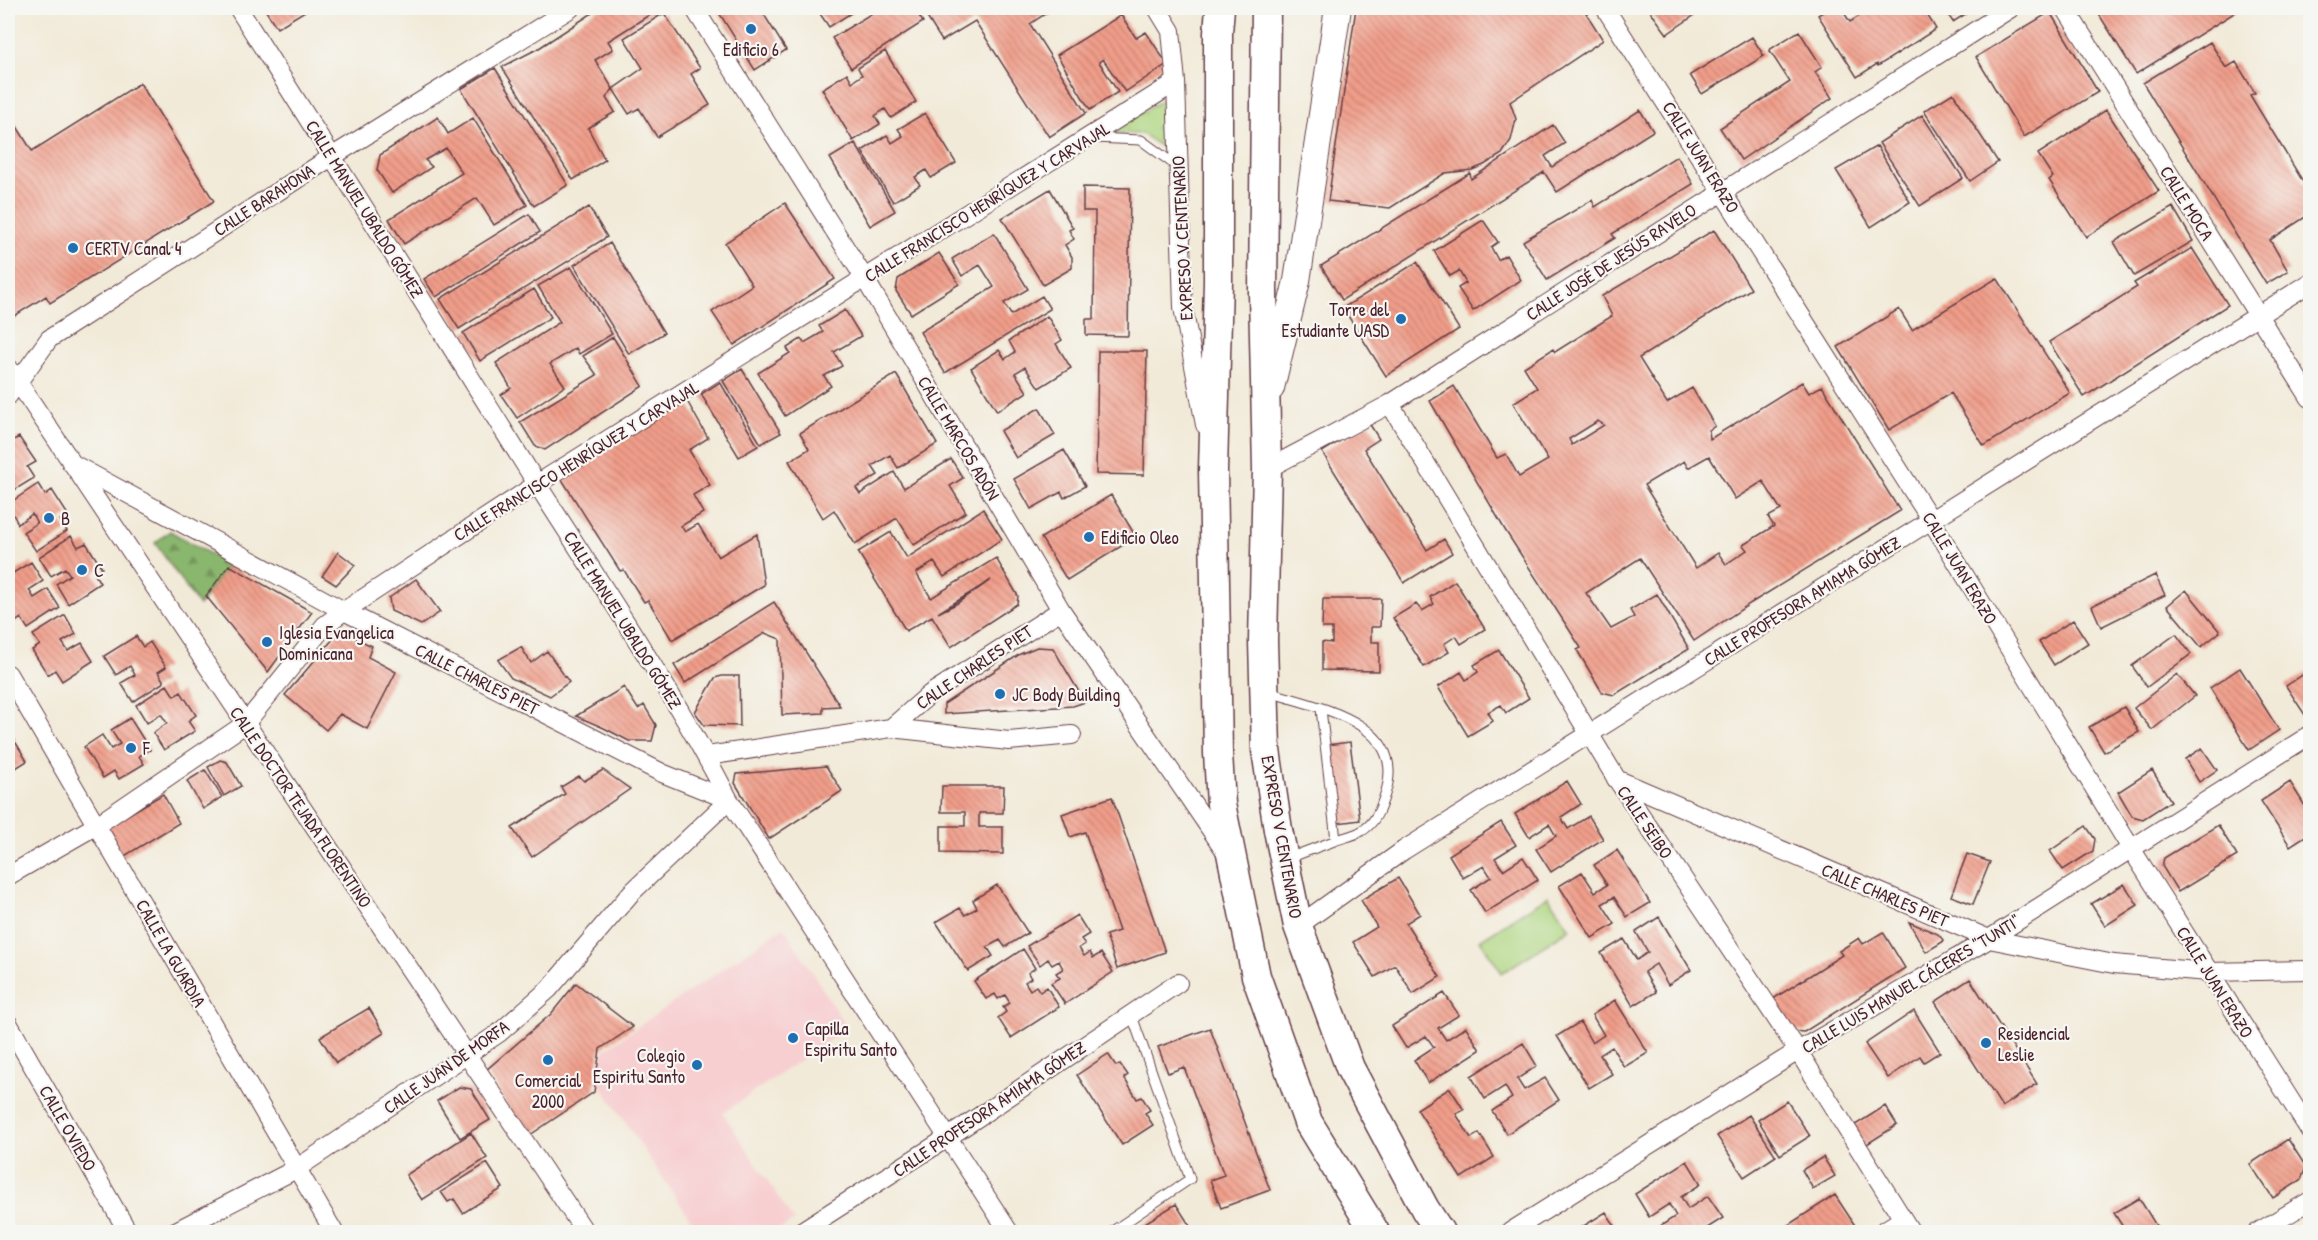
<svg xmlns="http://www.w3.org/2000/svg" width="2318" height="1240" viewBox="0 0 2318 1240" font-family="'Patrick Hand',sans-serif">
  <defs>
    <pattern id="forest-firs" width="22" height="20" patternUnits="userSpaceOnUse" patternTransform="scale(1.5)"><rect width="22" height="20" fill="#8ab76e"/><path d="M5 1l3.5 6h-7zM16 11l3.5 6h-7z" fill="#73945b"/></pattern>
    <pattern id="park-tufts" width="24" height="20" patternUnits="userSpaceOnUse" patternTransform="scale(1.5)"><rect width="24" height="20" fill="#aed680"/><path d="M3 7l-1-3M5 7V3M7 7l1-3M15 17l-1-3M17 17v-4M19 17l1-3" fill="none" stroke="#97b76f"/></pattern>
    <pattern id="building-back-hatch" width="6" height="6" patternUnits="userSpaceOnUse" patternTransform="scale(1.5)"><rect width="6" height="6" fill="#f19e8a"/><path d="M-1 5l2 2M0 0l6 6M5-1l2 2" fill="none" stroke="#c58071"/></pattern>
  </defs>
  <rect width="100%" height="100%" fill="#f6f6f2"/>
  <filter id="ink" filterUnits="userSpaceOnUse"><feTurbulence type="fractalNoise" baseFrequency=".0167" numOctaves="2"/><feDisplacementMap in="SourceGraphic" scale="12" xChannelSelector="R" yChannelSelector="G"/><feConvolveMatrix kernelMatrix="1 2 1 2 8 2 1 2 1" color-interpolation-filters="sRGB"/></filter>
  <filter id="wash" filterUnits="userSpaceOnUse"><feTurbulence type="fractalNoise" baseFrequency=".008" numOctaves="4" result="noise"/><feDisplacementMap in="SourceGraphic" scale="24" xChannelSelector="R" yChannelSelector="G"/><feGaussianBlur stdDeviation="1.35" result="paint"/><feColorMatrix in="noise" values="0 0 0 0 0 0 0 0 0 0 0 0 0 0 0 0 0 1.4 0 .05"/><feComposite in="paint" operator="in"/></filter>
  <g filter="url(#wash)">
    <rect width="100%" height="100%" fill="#f2ead8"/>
    <path fill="#f7cfd1" d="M784 927 847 1028 723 1113 794 1221 775 1232H699L597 1080 604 1050Z"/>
    <path fill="url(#forest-firs)" stroke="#6a6b4c" stroke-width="1.5" d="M170 531 229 565 199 606 155 543Z"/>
    <path fill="url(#park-tufts)" stroke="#7c7a56" stroke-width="1.5" d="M1169 96V152L1142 134 1107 133Z"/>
    <path fill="#aed680" stroke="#7c7a56" stroke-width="1.5" d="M1548 896 1570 929 1502 973 1480 940Z"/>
    <g id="blocks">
      <path fill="url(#building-back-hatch)" fill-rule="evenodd" d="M264 8H310L277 28Z
        M600 8H655L657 10 608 41 613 49 595 60 613 89 606 98 615 112 588 128 605 160 573 180 502 67 539 48Z
        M716 8H760L786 50 755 70Z
        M816 8H859L829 27Z
        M880 8H914L923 22 851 68 832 38Z
        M921 8H1054L1030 24 1086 113 1049 137 975 21 942 41Z
        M1356 8H1583L1603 40 1510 102 1516 119 1511 140 1502 154 1484 165 1472 170 1445 173 1390 208 1328 201Z
        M1648 8H1705L1667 34Z
        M1829 8H1841L1850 22 1872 8H1923L1936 29 1878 66 1877 64 1857 77 1818 15Z
        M1943 8H1975L1953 22Z
        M2095 8H2236L2239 10 2136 74Z
        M2050 12 2098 92 2024 137 1976 57Z
        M664 13 700 68 691 74 710 105 657 137 639 108 629 114 613 89 643 68 624 38Z
        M1121 15 1136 38 1146 32 1167 64 1125 92 1103 59 1099 62 1118 92 1090 110 1057 55Z
        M1799 31 1822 67 1815 72 1832 98 1741 160 1720 128 1790 82 1769 50Z
        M1752 37 1764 56 1702 94 1690 75Z
        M2210 42 2226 68 2236 62 2255 93 2250 95 2310 193V214L2270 240 2288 271 2266 284 2143 83Z
        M885 51 916 102 891 118 885 109 875 116 880 124 853 141 822 89 847 73 852 82 862 75 858 68Z
        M495 68 568 185 534 206 461 89Z
        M140 83 214 201 50 303 46 296 8 320V112L32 151Z
        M1953 93 1998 162 1970 181 1924 111Z
        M1640 110 1653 131 1557 192 1544 172 1342 300 1321 266 1470 173 1471 179 1553 125 1565 143 1545 156 1552 167Z
        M2106 110 2159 191 2086 237 2049 180 2053 177 2038 154Z
        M925 113 956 163 931 178 926 170 915 177 920 185 893 202 862 151 887 135 892 143 903 136 898 129Z
        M1922 115 1963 178 1920 206 1879 143Z
        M438 117 448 134 473 118 527 205 494 225 477 198 404 244 389 219 462 173 446 148 425 160 432 167 392 193 377 170 380 155Z
        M855 143 895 211 870 226 830 158Z
        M1877 146 1910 202 1871 227 1836 170Z
        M1677 156 1693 184 1612 234 1615 238 1547 280 1523 241 1592 200 1595 207Z
        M1083 187 1130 188 1128 336 1086 335V319H1094L1095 211H1083Z
        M1050 189 1073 228 1069 230 1074 239 1065 245 1072 257V268L1043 285 1002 218Z
        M785 203 835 279 734 345 712 312 752 285 725 243Z
        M589 207 607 237 459 329 440 299Z
        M2173 207 2193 241 2134 276 2114 242Z
        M529 214 540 232 436 297 424 279Z
        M1483 220 1498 242 1491 247 1498 260 1506 255 1521 280 1473 311 1458 288 1466 283 1459 271 1450 276 1434 251Z
        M1714 230 1751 289 1639 358 1667 403 1692 388 1715 426 1709 430 1710 439 1802 382 1809 393 1822 386 1900 511 1751 603 1694 641 1640 558 1586 593 1611 629 1634 617 1630 610 1657 594 1689 649 1614 695 1602 692 1577 650 1581 648 1505 530 1430 401 1454 386 1497 458 1506 454 1519 477 1548 460 1513 403 1537 388 1524 367 1553 349 1555 352 1612 316 1602 296ZM1598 421 1604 425 1572 445 1569 439ZM1709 456 1735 499 1763 481 1781 510 1768 517 1774 526 1743 545 1747 550 1726 564 1718 553 1696 568 1644 485 1684 461 1688 468Z
        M994 233 1028 289 1004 303 1011 315 1042 296 1050 309 945 373 920 332 994 287 980 265 962 276 952 259Z
        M610 243 664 333 629 354 574 265Z
        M2192 248 2228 305 2084 397 2049 342 2137 287 2134 283Z
        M939 253 959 284 911 314 896 291 898 279Z
        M1417 262 1459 329 1386 376 1343 308Z
        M571 267 612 334 579 354 576 348 550 364 565 386 517 418 501 395 511 388 496 363 560 322 538 286Z
        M1997 278 2070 393 1984 446 1951 393 1889 430 1838 347 1899 309 1912 330Z
        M534 289 551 317 480 361 463 333Z
        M845 310 861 336 834 352 842 366 824 376 831 386 785 416 758 373 790 353 787 348 801 339 804 343 823 332 819 326Z
        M1047 316 1062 340 1056 344 1071 368 1039 388 1025 367 1015 373 1027 392 997 411 971 368 999 350 1005 359 1015 352 1009 341Z
        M613 337 643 386 545 450 535 446 520 422 597 375 583 356Z
        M1098 351H1147L1144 475 1096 474Z
        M742 369 781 433 761 444 723 381Z
        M896 374 937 444 898 468 890 455 872 466 878 475 856 488 860 494 894 472 904 488 951 459 963 478 950 486 966 512 914 545 897 518 855 544 834 510 823 518 789 461 809 449 800 433Z
        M720 382 758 446 739 457 701 394Z
        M687 401 708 438 689 450 710 485 693 495 703 513 681 526 685 532 698 524 718 557 757 534 764 585 672 640 648 600 644 602 624 570 620 571 561 478Z
        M1039 408 1055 435 1016 458 1000 431Z
        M1369 423 1379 439 1364 449 1427 550 1444 539 1452 553 1404 583 1322 452Z
        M8 434 12 441 19 437 36 462 27 467 34 478 8 494Z
        M1064 450 1085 486 1064 498 1061 492 1031 509 1014 479Z
        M38 484 45 495 52 490 68 515 60 520 67 531 36 551 23 532 37 523 32 514 18 524 8 504Z
        M1111 495 1136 537 1067 580 1041 538Z
        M983 509 1002 539 944 577 934 562 916 573 931 598 996 558 1018 596 1017 604 951 647 932 616 906 631 858 552 891 532 907 558ZM991 580 956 604 938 613Z
        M71 536 78 547 86 543 102 568 94 573 100 583 68 604 56 584 70 575 65 568 51 576 39 557Z
        M338 552 355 565 336 585 322 576Z
        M31 562 43 581 29 590 34 598 48 589 60 608 28 629 21 618 14 623 8 613V576Z
        M229 565 312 612 268 672 206 596Z
        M2155 575 2165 595 2101 627 2092 606Z
        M416 579 440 612 421 625 391 611 389 598Z
        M1455 581 1485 629 1461 644 1456 636 1444 644 1449 652 1424 667 1393 618 1416 604 1422 611 1434 604 1430 597Z
        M2186 590 2220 632 2201 647 2167 606Z
        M1323 599H1381L1380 627H1371V642H1379V671L1322 670V642L1332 643V628H1322Z
        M774 602 840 706 823 707V713L782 715 780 639 765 633 685 683 674 665Z
        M65 615 76 634 62 642 68 651 82 643 93 661 62 681 55 670 48 675 32 650 40 645 33 635Z
        M2073 620 2088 643 2054 665 2039 642Z
        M340 631 372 646 368 657 396 672 367 729 340 714 326 730 285 695Z
        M2176 634 2191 654 2147 687 2132 666Z
        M136 636 143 647 150 642 166 667 158 672 164 682 133 702 121 683 135 675 130 666 116 675 104 656Z
        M521 647 531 663 547 651 569 682 550 696 511 678 498 660Z
        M1037 647 1053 648 1085 702 1073 706 944 714V704L1020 654Z
        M1499 650 1529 698 1506 713 1501 705 1488 712 1493 721 1468 736 1438 687 1461 672 1466 680 1478 672 1474 665Z
        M2240 668 2279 730 2249 750 2210 688Z
        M2310 670V716L2307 718 2286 686Z
        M2177 674 2195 696 2152 730 2134 708Z
        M722 676H739L740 726 704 725 695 712 715 678Z
        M167 685 174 696 181 692 196 715 188 721 195 731 164 750 153 733 167 723 161 714 147 723 136 705Z
        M624 687 638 709 644 705 656 725 652 741H629L604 728 576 716Z
        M2124 707 2139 732 2104 752 2089 727Z
        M130 718 150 750 139 756 144 764 119 779 114 771 103 778 84 747 102 735 111 749 120 744 111 730Z
        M8 728 15 740 8 745Z
        M1350 742 1360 820 1338 823 1327 745Z
        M16 743 27 761 8 773V748Z
        M2202 748 2217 770 2199 782 2185 759Z
        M220 760 227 762 241 786 224 796 208 767Z
        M826 766 842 791 769 839 735 783 737 774Z
        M205 770 222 797 203 809 187 781Z
        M603 770 630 789 532 857 512 828 565 794 561 787 579 776 584 781Z
        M2152 770 2171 801 2143 819 2132 816 2118 792Z
        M1567 781 1581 804 1561 817 1568 829 1589 816 1603 839 1551 872 1536 849 1556 836 1549 824 1529 837 1515 814Z
        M2290 782 2310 814V833L2290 846 2261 801Z
        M942 786H1004L1003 813H979V827H1003V854L941 853V826H965V812H941Z
        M163 794 179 823 123 857 106 828Z
        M1112 797 1165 952 1117 969 1106 935 1119 931 1085 832 1070 837 1062 814Z
        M1501 822 1516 845 1495 858 1503 870 1523 857 1538 880 1485 913 1471 890 1491 877 1484 866 1463 878 1449 855Z
        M2218 825 2237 856 2178 892 2162 866 2164 858Z
        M2086 826 2095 839 2093 851 2063 870 2050 851Z
        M1617 850 1650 903 1627 917 1614 897 1602 904 1615 924 1592 938 1559 886 1582 872 1595 892 1607 885 1594 865Z
        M1967 854 1990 862 1973 904 1951 896Z
        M1398 878 1420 914 1406 923 1440 977 1413 994 1395 965 1375 977 1353 942 1377 927 1361 900Z
        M2124 884 2138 905 2105 926 2091 904Z
        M997 885 1028 933 1005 947 1000 940 987 947 993 956 968 971 936 922 960 908 965 915 977 908 973 900Z
        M1077 915 1089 934 1081 939 1085 944 1079 948 1084 956 1090 952 1093 958 1101 953 1113 972 1065 1004 1051 983 1060 978 1056 973 1063 969 1059 961 1052 965 1048 959 1040 965 1027 946Z
        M1659 917 1691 970 1668 985 1656 964 1644 972 1656 992 1633 1006 1601 953 1624 939 1637 960 1648 952 1636 932Z
        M1909 922 1938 934 1944 941 1926 952Z
        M1883 932 1905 968 1804 1032 1793 1031 1773 999 1842 955 1839 951 1859 938 1863 944Z
        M1023 949 1035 968 1028 973 1031 978 1025 982 1030 990 1036 986 1040 992 1047 987 1059 1007 1011 1038 998 1018 1006 1012 1003 1007 1010 1003 1005 995 998 999 995 994 986 999 974 981Z
        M1970 979 2037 1084 2002 1107 1935 1002Z
        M576 983 633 1027 600 1049 594 1092 527 1137 485 1071 551 1014Z
        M1444 993 1459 1015 1438 1028 1446 1040 1466 1027 1480 1050 1428 1083 1414 1060 1434 1047 1426 1036 1406 1048 1392 1026Z
        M1615 1000 1648 1053 1624 1067 1612 1047 1600 1055 1612 1074 1589 1088 1557 1036 1580 1022 1592 1043 1604 1035 1592 1015Z
        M369 1008 384 1033 336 1063 320 1037Z
        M1914 1011 1940 1052 1924 1062 1920 1056 1888 1078 1865 1044Z
        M1210 1028 1270 1190 1221 1208 1210 1180 1224 1175 1184 1067 1168 1073 1158 1047Z
        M1523 1043 1537 1066 1517 1079 1524 1090 1545 1078 1559 1100 1507 1134 1492 1111 1512 1098 1505 1086 1485 1099 1471 1076Z
        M1108 1054 1116 1066 1120 1064 1128 1075 1124 1078 1137 1099 1142 1097 1150 1110 1145 1113 1153 1125 1122 1145 1077 1075Z
        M459 1087 471 1089 490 1120 460 1138 437 1101Z
        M1450 1088 1464 1110 1456 1114 1471 1138 1479 1133 1494 1157 1461 1178 1417 1109Z
        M1787 1101 1810 1136 1780 1155 1758 1120Z
        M1885 1106 1897 1125 1864 1146 1852 1127Z
        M1749 1115 1776 1156 1744 1177 1717 1136Z
        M471 1133 487 1158 422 1200 406 1175Z
        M2288 1139 2306 1167 2301 1180 2273 1198 2250 1164Z
        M1823 1157 1835 1176 1813 1189 1802 1170Z
        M1687 1161 1701 1184 1681 1197 1688 1209 1708 1196 1723 1218 1701 1232H1658L1656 1229 1676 1216 1669 1204 1649 1217 1635 1194Z
        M487 1163 503 1188 463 1213 454 1199 448 1202 441 1192Z
        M1835 1195 1856 1227 1847 1232H1777Z
        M2139 1198 2160 1232H2126L2114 1213Z
        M1176 1204 1190 1226 1180 1232H1130Z
        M1606 1212 1619 1232H1574Z"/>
    </g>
  </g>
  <g filter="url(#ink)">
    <use href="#blocks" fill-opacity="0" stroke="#633d45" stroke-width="1.5"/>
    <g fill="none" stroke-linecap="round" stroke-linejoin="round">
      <g stroke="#633d45" stroke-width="11">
        <path id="lane" d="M1093 138 1141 140 1178 167
          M1269 692C1316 707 1407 722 1386 791 1381 807 1376 824 1360 832 1352 836 1342 838 1334 841 1318 847 1302 853 1286 859
          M1321 709 1336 840
          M1111 1232 1190 1179 1131 1013"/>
      </g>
      <g stroke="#633d45" stroke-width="20">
        <path id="street" d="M238 8C339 166 437 325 537 484 603 588 673 690 729 800L1009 1232
          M694 8 865 279 1061 610 1226 852
          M1157 8 1171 31 1176 82 1183 307 1205 425
          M1605 8 1931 520 2132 850 2310 1131
          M2065 8 2310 398
          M8 367 585 1232
          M8 396 49 339 333 156 571 8
          M1390 404 1616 778 1798 1051 1911 1232
          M71 463 344 611 662 773 729 800 631 893 549 989 499 1033 296 1169 174 1232
          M1267 469 1390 404 2011 8
          M8 674 334 1232
          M891 728 1009 741 1072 735
          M707 756 891 728 930 694 1061 610
          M1616 779 1989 939 2114 964 2208 972 2310 970
          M8 876 97 825 245 724 325 625 344 611 537 484 1176 82
          M1298 926 1404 850 2310 283
          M8 1023 128 1232
          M800 1232 947 1138 1178 983
          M1510 1232 1798 1051 1989 939 2310 735
          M1882 1232 1903 1219
          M2258 1232 2310 1201"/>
      </g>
      <g stroke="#633d45" stroke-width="28">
        <path id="secondary" d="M1271 388 1297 281 1338 8"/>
      </g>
      <g stroke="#633d45" stroke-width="31">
        <path id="primary" d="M1220 8 1218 33V282L1213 470 1218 753 1221 804 1256 976 1308 1122 1375 1232
          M1266 8 1263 293 1267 469 1263 641 1266 750 1278 830 1298 926 1350 1068 1425 1209 1440 1232"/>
      </g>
      <use href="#lane" stroke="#fff" stroke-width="9"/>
      <use href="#street" stroke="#fff" stroke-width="18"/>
      <use href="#secondary" stroke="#fff" stroke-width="26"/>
      <use href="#primary" stroke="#fff" stroke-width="28"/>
    </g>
  </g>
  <g fill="#1f6fb2" stroke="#f6f6f2" stroke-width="2">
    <circle cx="751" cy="29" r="6"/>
    <circle cx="73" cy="248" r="6"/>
    <circle cx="1401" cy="319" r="6"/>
    <circle cx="49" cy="518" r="6"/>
    <circle cx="1089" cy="537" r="6"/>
    <circle cx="82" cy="570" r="6"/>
    <circle cx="267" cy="642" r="6"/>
    <circle cx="1000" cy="694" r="6"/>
    <circle cx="131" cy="748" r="6"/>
    <circle cx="793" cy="1038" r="6"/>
    <circle cx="1986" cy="1043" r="6"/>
    <circle cx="548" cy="1060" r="6"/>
    <circle cx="697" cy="1065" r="6"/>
  </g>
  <g text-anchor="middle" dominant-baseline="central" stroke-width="4.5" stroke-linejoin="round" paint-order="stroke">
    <g font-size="18" fill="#4a1f2b" stroke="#f6f6f2" text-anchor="start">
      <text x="751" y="49" text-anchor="middle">Edificio 6</text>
      <text x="85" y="248">CERTV Canal 4</text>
      <text x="1389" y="309" text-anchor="end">Torre del<tspan x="1389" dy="21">Estudiante UASD</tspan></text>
      <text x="61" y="518">B</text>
      <text x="1101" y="537">Edificio Oleo</text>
      <text x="94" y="570">C</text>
      <text x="279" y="632">Iglesia Evangelica<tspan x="279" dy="21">Dominicana</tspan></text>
      <text x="1012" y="694">JC Body Building</text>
      <text x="143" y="748">F</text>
      <text x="805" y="1028">Capilla<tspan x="805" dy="21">Espiritu Santo</tspan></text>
      <text x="1998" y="1033">Residencial<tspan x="1998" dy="21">Leslie</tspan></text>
      <text x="685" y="1055" text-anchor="end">Colegio<tspan x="685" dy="21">Espiritu Santo</tspan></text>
      <text x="548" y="1080" text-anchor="middle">Comercial<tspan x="548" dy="21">2000</tspan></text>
    </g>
    <g font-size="18" fill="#4a1f2b" stroke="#f6f6f2">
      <text transform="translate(1701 157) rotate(58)">CALLE JUAN ERAZO</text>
      <text transform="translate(264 200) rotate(-33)">CALLE BARAHONA</text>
      <text transform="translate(987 202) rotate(-32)">CALLE FRANCISCO HENRÍQUEZ Y CARVAJAL</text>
      <text transform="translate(2187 203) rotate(58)">CALLE MOCA</text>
      <text transform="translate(365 209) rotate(58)">CALLE MANUEL UBALDO GÓMEZ</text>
      <text transform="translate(1182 238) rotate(-93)">EXPRESO V CENTENARIO</text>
      <text transform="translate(1611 262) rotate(-33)">CALLE JOSÉ DE JESÚS RAVELO</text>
      <text transform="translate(959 438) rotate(59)">CALLE MARCOS ADÓN</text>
      <text transform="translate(576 461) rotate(-32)">CALLE FRANCISCO HENRÍQUEZ Y CARVAJAL</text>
      <text transform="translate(1960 568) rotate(59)">CALLE JUAN ERAZO</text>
      <text transform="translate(1802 601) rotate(-32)">CALLE PROFESORA AMIAMA GÓMEZ</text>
      <text transform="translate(623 620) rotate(58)">CALLE MANUEL UBALDO GÓMEZ</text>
      <text transform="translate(974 667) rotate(-34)">CALLE CHARLES PIET</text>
      <text transform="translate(477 679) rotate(27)">CALLE CHARLES PIET</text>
      <text transform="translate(301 807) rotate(56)">CALLE DOCTOR TEJADA FLORENTINO</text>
      <text transform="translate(1645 822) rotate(56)">CALLE SEIBO</text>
      <text transform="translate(1282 837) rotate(80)">EXPRESO V CENTENARIO</text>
      <text transform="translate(1885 895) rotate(23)">CALLE CHARLES PIET</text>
      <text transform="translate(171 953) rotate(60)">CALLE LA GUARDIA</text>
      <text transform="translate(2215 982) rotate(58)">CALLE JUAN ERAZO</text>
      <text transform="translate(1911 984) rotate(-31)">CALLE LUIS MANUEL CÁCERES "TUNTI"</text>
      <text transform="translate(446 1067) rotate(-35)">CALLE JUAN DE MORFA</text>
      <text transform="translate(989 1109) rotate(-34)">CALLE PROFESORA AMIAMA GÓMEZ</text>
      <text transform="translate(68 1128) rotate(60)">CALLE OVIEDO</text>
    </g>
  </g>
  <rect width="2318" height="1240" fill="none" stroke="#f6f6f2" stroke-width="30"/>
</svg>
